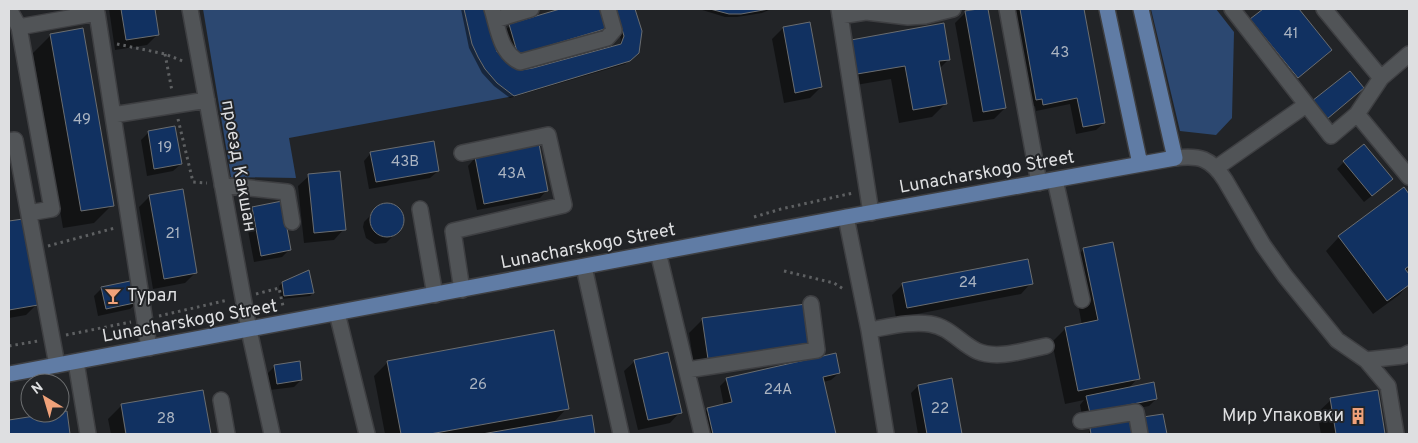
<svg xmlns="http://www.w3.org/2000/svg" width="1418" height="443" viewBox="0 0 1418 443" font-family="Overpass,sans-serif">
  <rect width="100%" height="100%" fill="#222427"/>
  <path fill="#2c4871" d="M203 9H464C473 53 477 67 514 96L289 138 296 178 231 177Z
    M1151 9H1216L1234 32 1232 118 1216 135 1180 131Z"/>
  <path fill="#0007" d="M109 9H154L158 34 147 45 115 50Z
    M461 9H484L496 53 520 71 533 69 619 46 621 40 612 9H634L641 31 634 56 625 64 510 98 494 86 482 73 469 48Z
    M564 9H601L607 27 604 31 515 58 506 29 510 26Z
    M699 9H771L762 13 737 17H725Z
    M986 9 1005 108 994 119 973 122 955 23 966 12Z
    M1012 9H1083L1104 123 1096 130 1076 134 1070 104 1036 111 1035 106 1029 107Z
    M1265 9H1298L1331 49 1286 88 1240 31Z
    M783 28 821 87 810 98 784 103 772 39Z
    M51 35 112 205 94 223 63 228 33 53Z
    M852 41 949 59 939 69 946 103 932 117 899 123 891 79 844 87 838 54Z
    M174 128 181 164 173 171 147 176 141 140 148 133Z
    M371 153 438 171 430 178 369 189 364 161Z
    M475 158 547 190 540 198 477 210 468 166Z
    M1344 162 1384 186 1364 202 1337 169Z
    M309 176 344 229 334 240 304 243 298 186Z
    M1403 189 1409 196V268L1405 271 1409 277V284L1399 295 1373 314 1326 251 1339 237Z
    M150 196 196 272 185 283 153 289 139 207Z
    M384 204 394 205 401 212 403 217 402 227 386 243 375 244 366 238 363 227 364 222 372 214 379 206Z
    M253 208 289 250 282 257 254 262 245 215Z
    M22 220 37 304 26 315 9 318V222Z
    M1084 249 1138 378 1128 389 1156 399 1149 406 1083 420 1080 405 1084 400 1065 404 1052 342 1066 328 1082 325 1070 263Z
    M282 283 313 293 310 296 281 299 279 286Z
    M1031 283 1021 294 896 318 892 295 903 284Z
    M102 288 138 302 130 309 98 316 94 296Z
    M805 305 695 372 689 333 703 319Z
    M635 361 680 412 670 423 638 430 624 371Z
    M388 362 567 408 553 423 591 416 594 434H385L374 376Z
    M275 366 301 380 294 387 270 390 268 373Z
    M839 373 831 380 823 382 835 434H705L701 416 708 409 724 406 720 386 727 379Z
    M951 380 961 434H918L911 393 918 386Z
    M202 391 209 434H128L124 414H122L125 434H111L108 419 122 405Z
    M1377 392 1384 434H1321L1317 413 1331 400Z
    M66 412 69 434H9V421Z
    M1129 420 1133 434H1088L1091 429Z"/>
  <path fill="#113161" stroke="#6a6d70" d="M121 9H155L159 35 126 40Z
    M464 9H485L497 52 521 70 533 68 621 44 624 36 616 9H635L642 31 639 53 630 61 514 96 497 83 485 69 478 57 472 44Z
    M560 9H603L608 28 518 55 509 24Z
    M710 9H769L741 14H729Z
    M978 9H988L1006 108 983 112 965 11Z
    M1020 9H1084L1105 123 1083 127 1077 98 1043 105 1042 99 1036 100Z
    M1263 9H1299L1332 50 1298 78 1250 19Z
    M810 22 822 87 795 93 783 27Z
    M944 23 950 60 939 61 947 104 913 110 905 66 857 74 851 40Z
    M83 28 114 206 81 211 50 34Z
    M1350 71 1364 88 1327 119 1312 101Z
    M175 126 182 164 154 169 148 131Z
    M434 141 439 171 376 182 370 152Z
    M539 144 548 191 484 204 475 157Z
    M1364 144 1393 179 1372 196 1343 161Z
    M340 171 346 230 314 233 308 174Z
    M1404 187 1409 194V266L1405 269 1409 274V285L1387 301 1338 236Z
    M183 189 197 273 164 279 149 195Z
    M282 201 291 250 261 256 252 207Z
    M370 220a17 17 0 1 1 34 0a17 17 0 1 1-34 0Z
    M23 219 38 305 9 310V221Z
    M1113 242 1140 379 1078 391 1065 327 1098 320 1083 248Z
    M1028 259 1033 284 907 308 902 283Z
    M309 270 314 293 284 296 282 282Z
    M135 280 139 302 106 309 101 287Z
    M806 304 812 345 708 359 702 318Z
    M554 330 569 409 430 434H401L387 361Z
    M668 352 682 413 648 420 634 360Z
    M836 353 840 373 823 377 836 434H713L707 408 732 402 726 378Z
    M300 361 302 380 277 384 274 365Z
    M952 378 962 434H927L918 385Z
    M1154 382 1157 399 1090 413 1086 396Z
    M203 390 211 434H126L121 404Z
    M1378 390 1385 434H1336L1330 398Z
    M67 411 70 434H9V420Z
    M1163 414 1167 434H1147L1143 417Z
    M592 415 595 434H482Z
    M1130 419 1134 434H1091L1090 428Z"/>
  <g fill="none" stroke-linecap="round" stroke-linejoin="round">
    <g stroke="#3e3f42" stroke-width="18">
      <path id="minor" d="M9 9 19 27 52 209 29 213
        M190 9 249 330 272 434
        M492 9C498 28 500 53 520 62L607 38 614 30 608 9
        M839 9 871 213
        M1007 9 1039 183
        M1232 9 1331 136 1357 114 1381 78 1409 54
        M1324 9 1381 78
        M840 16 866 12 908 17 925 16 953 9
        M495 20 531 9
        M19 27 97 13 149 348
        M1357 114 1409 177
        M113 115 207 100
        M9 141 15 140 57 365
        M1175 158C1199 155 1211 158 1225 180L1263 245 1285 276 1337 340 1366 360 1403 356 1409 353
        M1216 168 1306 105
        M1055 180 1082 300
        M222 185 287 192 292 222
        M420 209 435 295
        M846 217 869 330 886 434
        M658 252 702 434
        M584 267 621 434
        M462 290 453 231 564 205 548 135 462 153
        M337 313 367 434
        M869 330C888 327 911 321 930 324 950 327 960 343 977 351 998 360 1025 350 1046 346
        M1366 360 1388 386 1396 434
        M76 362 88 434
        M687 370 817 350 811 304
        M221 400 227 434
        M1081 421 1136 412 1140 434"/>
    </g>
    <g stroke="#3e3f42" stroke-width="18">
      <path id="major" d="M1107 9 1140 164
        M9 374 846 217 1175 158 1141 9"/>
    </g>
    <path stroke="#5e6062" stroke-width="3" stroke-dasharray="2.5 4" stroke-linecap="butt" d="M117 44 165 54 185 62
      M165 54 172 91
      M178 119 193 182 207 183
      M754 217 781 209 853 193
      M48 246 115 228
      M529 259 546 253 582 249
      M784 271 834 283 845 290
      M256 294 279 288 283 306H286
      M159 316 228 300
      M66 335 131 322
      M9 346 38 341"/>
    <use href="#minor" stroke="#515457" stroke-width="15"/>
    <use href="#major" stroke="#607ca5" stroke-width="15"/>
  </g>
  <defs>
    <g id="bar-bare" transform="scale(1.35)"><path d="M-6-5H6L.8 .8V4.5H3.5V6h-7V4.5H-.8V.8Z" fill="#f0a27a" stroke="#222427" stroke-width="2.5" paint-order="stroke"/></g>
    <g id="building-bare" transform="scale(1.35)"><path d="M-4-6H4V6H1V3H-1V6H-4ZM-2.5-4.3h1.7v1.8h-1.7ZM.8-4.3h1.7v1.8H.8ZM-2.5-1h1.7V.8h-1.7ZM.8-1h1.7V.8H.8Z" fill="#f0a27a" stroke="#222427" stroke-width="2.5" paint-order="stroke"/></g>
  </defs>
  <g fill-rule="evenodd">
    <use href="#bar-bare" x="113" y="296"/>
    <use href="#building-bare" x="1358" y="416"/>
  </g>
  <g text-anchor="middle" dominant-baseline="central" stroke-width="4" stroke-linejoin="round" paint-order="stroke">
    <g font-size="15" fill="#abb4c1">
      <text x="1291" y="34">41</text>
      <text x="1060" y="53">43</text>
      <text x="82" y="120">49</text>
      <text x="165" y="148">19</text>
      <text x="405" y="162">43В</text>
      <text x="512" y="174">43А</text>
      <text x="173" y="234">21</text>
      <text x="968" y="283">24</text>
      <text x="478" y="385">26</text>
      <text x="778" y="390">24А</text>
      <text x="940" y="409">22</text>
      <text x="166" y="419">28</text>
    </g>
    <g font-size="18" fill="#dedfe1" stroke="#222427">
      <text transform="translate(238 166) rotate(80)">проезд Какшан</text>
      <text transform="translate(987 173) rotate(-10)">Lunacharskogo Street</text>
      <text transform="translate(588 247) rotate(-11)">Lunacharskogo Street</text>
      <text transform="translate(190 322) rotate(-10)">Lunacharskogo Street</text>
    </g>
    <g font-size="18" fill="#dedfe1" stroke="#222427" text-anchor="start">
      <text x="127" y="296">Турал</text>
      <text x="1344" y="416" text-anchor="end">Мир Упаковки</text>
    </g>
  </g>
  <rect width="1418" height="443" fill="none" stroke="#dedfe1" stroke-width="20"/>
  <g transform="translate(45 398) rotate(322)"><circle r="24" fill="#222427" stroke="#6d6f71"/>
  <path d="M0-4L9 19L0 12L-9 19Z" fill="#f0a27a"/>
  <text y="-8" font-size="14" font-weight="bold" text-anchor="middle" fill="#dedfe1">N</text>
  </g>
</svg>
